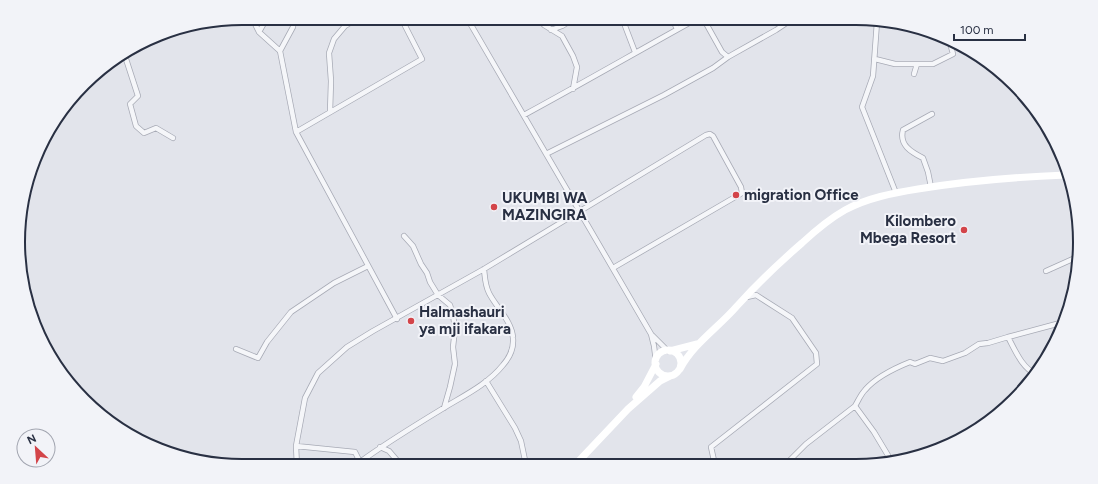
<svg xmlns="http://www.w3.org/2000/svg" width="1098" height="484" viewBox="0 0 1098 484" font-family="Figtree,sans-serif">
  <rect width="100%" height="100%" fill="#e2e4eb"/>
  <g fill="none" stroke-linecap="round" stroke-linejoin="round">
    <g stroke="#a7aab5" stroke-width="6">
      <path id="street" d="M252 18 259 32 280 51 296 132 397 319
        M467 18 651 334 654 346 656 362
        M539 18 544 25 562 36 573 56 577 67 573 89
        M622 18 635 52
        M672 18 677 29
        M703 18 722 52 728 57 776 30 794 18
        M877 22 873 76 862 107 896 193
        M551 30 562 26 575 18
        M259 32 267 18
        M280 51 293 27 294 18
        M125 56 138 96 130 104 136 126 144 133 156 128 173 138
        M875 59 895 64H933L953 54 950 43
        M914 74 917 64
        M330 112 331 81 329 53 334 39 345 26 358 18
        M524 115C583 83 640 50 698 18
        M296 132 422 59 401 18
        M546 154 664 95 713 68 728 57
        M931 187 928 172 923 158C911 152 899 145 903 130L932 114
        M404 236 413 246 421 264 427 273 430 282 438 295 450 305 453 315 455 329 453 347 455 364 450 387 444 408
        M1046 271 1075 258
        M652 335 668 351
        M1008 337 1064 322
        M236 349 258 358 267 342 291 312 334 283 368 266
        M486 381 515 428 521 441 526 465
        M855 406C858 401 861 394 865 390 876 377 895 368 910 362L915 364 930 358 943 361 965 353 979 344 988 343 1008 337C1015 350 1022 368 1036 374
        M296 446 355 452 360 462H384L401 466
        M380 447 389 451 401 465
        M360 462C386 443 414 426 442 409 463 396 487 385 503 365 510 357 514 349 513 338 512 321 496 307 489 293 485 285 485 278 484 269
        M786 464 806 444 855 406 874 432 892 462
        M563 465 571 461 576 464
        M715 465 711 447 817 364 816 353 792 318 756 295 747 297
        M297 466 296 446 305 398 318 373 347 347 373 331 484 269 706 135 710 134 713 136 741 187 742 193 613 268"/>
    </g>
    <use href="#street" stroke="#f5f6f9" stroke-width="4.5"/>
    <path stroke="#fff" stroke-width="7" d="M655 363a13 13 0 1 1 26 0a13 13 0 1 1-26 0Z
      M670 351 697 344
      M680 369C694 343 718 328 737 306 757 284 779 263 802 243 815 231 829 219 845 210 867 198 893 193 918 189 966 181 1016 177 1066 175
      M636 397 644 387 656 364
      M575 465 628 409 660 381 670 376"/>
  </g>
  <g fill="#d34449" stroke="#f2f3f8" stroke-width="1.5">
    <circle cx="736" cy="195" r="4"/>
    <circle cx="494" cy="207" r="4"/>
    <circle cx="964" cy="230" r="4"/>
    <circle cx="411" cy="321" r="4"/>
  </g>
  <g text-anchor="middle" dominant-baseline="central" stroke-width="4" stroke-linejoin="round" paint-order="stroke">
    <g font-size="15" font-weight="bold" fill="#293043" stroke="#f2f3f8" text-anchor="start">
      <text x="744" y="195">migration Office</text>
      <text x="502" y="198">UKUMBI WA<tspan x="502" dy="17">MAZINGIRA</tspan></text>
      <text x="956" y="221" text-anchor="end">Kilombero<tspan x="956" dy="17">Mbega Resort</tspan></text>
      <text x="419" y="312">Halmashauri<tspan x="419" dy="17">ya mji ifakara</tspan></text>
    </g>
  </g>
  <path d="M0 0H1098V484H0ZM242 25H856A217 217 0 0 1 1073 242V242A217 217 0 0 1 856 459H242A217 217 0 0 1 25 242V242A217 217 0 0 1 242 25Z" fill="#f2f3f8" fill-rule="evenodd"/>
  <path fill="none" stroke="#293043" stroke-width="2" d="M242 25H856A217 217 0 0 1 1073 242V242A217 217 0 0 1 856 459H242A217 217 0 0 1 25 242V242A217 217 0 0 1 242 25Z"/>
  <g transform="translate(36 448) rotate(334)"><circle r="19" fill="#f2f3f8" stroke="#a2a5b0"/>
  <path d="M0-3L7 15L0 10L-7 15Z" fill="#d34449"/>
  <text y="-6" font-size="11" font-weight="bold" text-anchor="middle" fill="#293043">N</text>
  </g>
  <path d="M954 34v6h71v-6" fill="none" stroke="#293043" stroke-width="2"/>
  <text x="960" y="34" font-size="12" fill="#293043" stroke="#f2f3f8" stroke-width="3" paint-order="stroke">100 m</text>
</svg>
